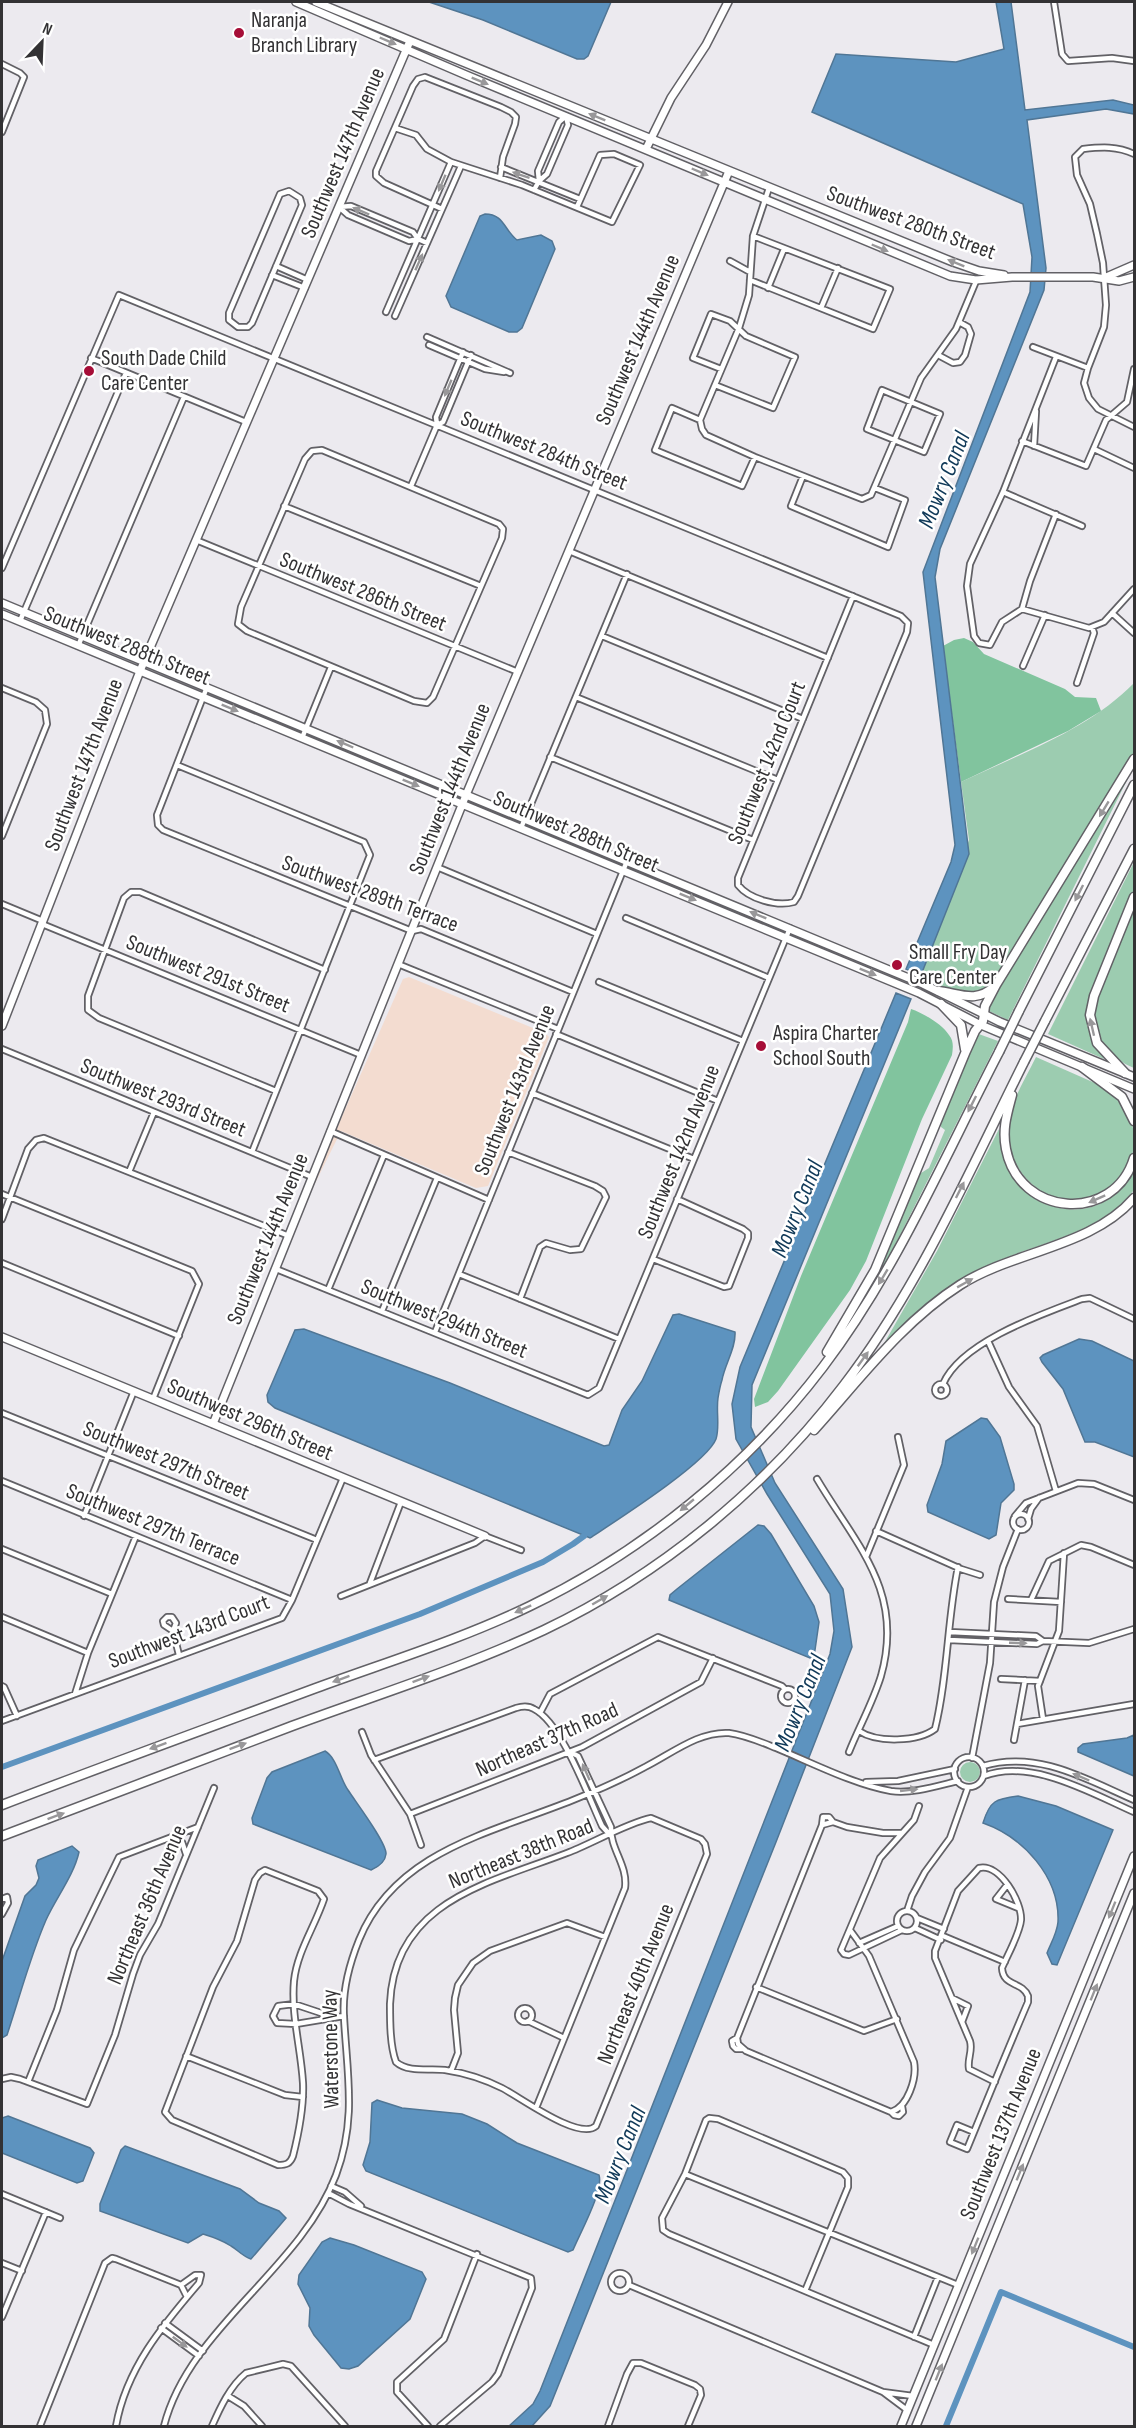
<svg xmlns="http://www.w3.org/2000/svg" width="1136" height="2428" viewBox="0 0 1136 2428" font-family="'Sofia Sans Condensed',sans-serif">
  <rect width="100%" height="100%" fill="#eceaef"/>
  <path fill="#f3dcd0" d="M409 977 545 1033 549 1037 488 1186 476 1188 341 1131 289 1236 403 979Z"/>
  <path fill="#9cccb0" d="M1134 683V752L996 978 979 995 959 993 920 979 969 840 961 782C1020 754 1088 730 1134 683Z
    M1134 766 1008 1020 987 1010V1006Z
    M1134 862V890L1090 995C1084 1025 1092 1034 1104 1059L1048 1034Z
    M1134 902V1068C1105 1056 1090 1033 1095 1001Z
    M976 1033 998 1041 890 1255 866 1295 918 1175 929 1168 945 1130 941 1127 940 1122Z
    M1036 1057 1113 1091C1125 1102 1135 1124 1134 1140 1134 1155 1129 1167 1120 1178 1073 1231 996 1182 1010 1116 1014 1095 1027 1076 1036 1057Z
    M999 1129C999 1208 1101 1244 1134 1166V1190C1099 1236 1033 1243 984 1267 946 1287 915 1319 882 1347L937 1251Z
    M960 1772a10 10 0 1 1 20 0a10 10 0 1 1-20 0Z"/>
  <path fill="#81c49e" d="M964 638 973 642 984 654 1065 689 1075 697 1096 698 1101 711 1068 731 961 782 943 646 954 640Z
    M911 1009C923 1013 942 1024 949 1035 954 1041 953 1048 952 1055L922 1119 866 1261 850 1290 778 1391 768 1402 755 1407 754 1399 801 1276 908 1022Z"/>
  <path fill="#5d93bf" stroke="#507695" stroke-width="1.5" d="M429 2H611L588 56 584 59H577L483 20Z
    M996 2H1011L1025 110 1113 100 1134 105V114L1106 109 1027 120 1046 268 1044 290 940 549 935 577 969 854 921 975 906 969 951 862 955 845 923 572 1030 292 1032 257 1023 204 812 112 836 54 956 62 1004 49Z
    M485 214C504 214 504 230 517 240L541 235 552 241 555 249 522 328 517 332H509L451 307 446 296 480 216Z
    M896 993 911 999 752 1385 751 1427 775 1483 843 1589 852 1647 776 1842 550 2406 532 2426H509L533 2404 540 2391 830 1654 834 1631 830 1594 767 1494 736 1439 732 1404 740 1367Z
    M679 1314 735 1332C736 1348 725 1364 722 1380 720 1386 719 1392 718 1398 716 1411 720 1427 716 1439 707 1463 614 1522 590 1538L275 1408 268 1402 267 1395 295 1330 304 1329 450 1383 604 1446 609 1445 622 1410 642 1381 673 1315Z
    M1079 1339 1092 1341 1134 1361V1457L1095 1442H1085L1063 1389 1042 1362 1040 1358 1043 1355Z
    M981 1418 987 1419 1000 1437 1014 1484V1490L1001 1503 996 1535 989 1539 928 1512 927 1505 942 1464 946 1441Z
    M758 1525 764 1526 771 1534 814 1606 819 1622 814 1657 810 1658 669 1600 670 1595 677 1589Z
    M1134 1735V1776L1078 1752V1748L1083 1744 1127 1738Z
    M325 1751C337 1758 340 1779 348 1790 355 1801 387 1843 386 1854 385 1863 378 1867 371 1870L253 1824 252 1818 267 1778 272 1772Z
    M1018 1796 1056 1806 1113 1830 1057 1965 1052 1964 1047 1953C1051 1943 1057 1933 1058 1922 1060 1877 1023 1837 983 1823 990 1800 996 1799 1018 1796Z
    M72 1846 79 1852C74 1875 56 1898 46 1920 30 1957 20 1996 7 2035L2 2038V1961L25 1896 36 1885 39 1878 36 1866 38 1860Z
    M377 2100 402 2108 462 2114 487 2124 517 2143 599 2175C604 2190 580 2233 573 2250L568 2252 366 2171 363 2165 370 2142 372 2103Z
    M8 2116 90 2148 94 2153 83 2181 77 2183 2 2153V2118Z
    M125 2146 240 2189 259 2203 279 2211 286 2218 251 2259C242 2256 238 2250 231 2246 222 2240 213 2237 203 2234L188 2243 100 2211V2204L121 2150Z
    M330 2238 354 2245 422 2272 426 2279 410 2319 358 2366 349 2369 341 2368 314 2335 309 2326 310 2308 298 2284 299 2275 322 2242Z"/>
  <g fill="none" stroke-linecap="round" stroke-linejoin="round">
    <path stroke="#5d93bf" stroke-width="6" d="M2 1767 420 1614 543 1562 573 1544 584 1536
      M946 2426 1001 2292 1134 2347"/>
    <g stroke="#626166" stroke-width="8">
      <path id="street" d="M1054 2 1062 54 1068 61 1112 58 1134 61
        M2 64 20 73 24 77 2 132
        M395 128 416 135 427 149 451 162 522 185 612 222 640 165 614 154 600 155 577 207
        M1134 154C1117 146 1102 147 1083 149L1075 157 1077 175 1090 204 1097 234 1103 263 1106 305 1104 327 1088 368 1084 383 1089 398 1098 409 1134 427
        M501 167 580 199
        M769 188 753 236 749 295 739 328 700 420 702 429 706 435 755 457 862 499 871 495 921 378 956 329 977 279
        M534 190 539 181 547 174 568 125 566 116 559 122 538 171 539 181
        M289 191 300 198 302 205 252 323 248 327H238L229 320V313L280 194Z
        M339 207 351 206 413 232 418 239 427 243
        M339 207 348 215 409 241 418 239
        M442 209 384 183 376 176V171L413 86 418 79 425 77 501 107 511 112 516 117 515 124 503 157 500 178
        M730 261 750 272
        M276 266 308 280
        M272 275 305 288
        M750 280 873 329 890 289 753 236
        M768 288 784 249
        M821 308 838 268
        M386 312 451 162
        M395 316 461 166
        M427 337 510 373
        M429 345 485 369 504 372
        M1033 347 1088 368
        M938 355 953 363 960 362 965 355 971 334 968 327 959 322
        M1056 357 1003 492 970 564 967 586 974 636 979 643 990 645 1002 622 1022 609 1089 628 1104 622 1134 589
        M91 358 246 422
        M715 385 773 408 795 357 746 336 730 321 711 314 693 358 721 369
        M882 390 940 414 924 452 867 429Z
        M700 420 672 408 655 450 742 486 755 457
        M437 425 436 417 463 352
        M1022 441 1086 466 1106 420 1127 402 1134 369
        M1034 446 1036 411
        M1094 449 1134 468
        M322 450 499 524 503 529 502 538 433 697 427 703 414 701 247 631 238 624 241 607 305 459 312 451Z
        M803 476 791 506 888 547 905 500 875 488
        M411 486 437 425 443 422 471 355
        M1003 492 1082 526
        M284 506 481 586
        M196 540 518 672
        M569 551 828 658
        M2 568 119 295 901 616 908 623 907 632 798 896 794 902C777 907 749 899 738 885V878L853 596
        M1022 609 1030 581 1056 514
        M1112 613 1134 633
        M20 621 126 373
        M602 636 803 719
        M78 646 184 397
        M1023 666 1045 615
        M1077 683 1094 633 1092 627
        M207 687 157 815 158 825 163 830 412 931 421 929 573 992
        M2 688 36 702 45 710 47 724 2 836
        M576 697 778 780
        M302 738 331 667
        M550 757 753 840
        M177 765 364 842 370 855 252 1152
        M521 828 627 574
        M437 867 597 934
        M2 904 43 921
        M626 918 769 978
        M42 924 361 1055
        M398 964 558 1029
        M599 982 743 1041
        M556 1034 718 1101
        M2 1049 312 1177
        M276 1091 99 1018 88 1010V996L124 898 131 892H140L325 970
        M532 1093 694 1159
        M330 1131 489 1200
        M508 1152 595 1186 603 1191 606 1197 581 1249 570 1250 546 1243 540 1247 520 1299
        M129 1172 154 1112
        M2 1194 192 1271 199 1284 153 1399
        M2 1219 28 1149 36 1140 44 1138 289 1236
        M653 1259 724 1287 729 1286 748 1238V1233L743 1229 677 1199
        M2 1263 179 1336
        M276 1269 588 1395 599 1388 790 928
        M459 1274 619 1339
        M328 1290 384 1155
        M382 1311 437 1178
        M435 1332 627 861
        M988 1341 1009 1387 1037 1426 1056 1491
        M935 1390a6 6 0 1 1 12 0a6 6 0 1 1-12 0Z
        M943 1384C961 1342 1042 1314 1082 1299L1090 1298 1134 1319
        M2 1413 317 1540
        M817 1479C856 1545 905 1591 881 1676 873 1702 859 1727 849 1752
        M2 1481 292 1600
        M1013 1522a8 8 0 1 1 16 0a8 8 0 1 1-16 0Z
        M84 1516 134 1391
        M1015 1516 1026 1503 1078 1483 1094 1484 1134 1500
        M1028 1519 1031 1509 1039 1498
        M876 1531 961 1569 980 1575
        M2 1549 112 1594
        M866 1557 904 1465 898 1437
        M370 1583 401 1502
        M341 1596 475 1543 485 1536 521 1550
        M1008 1599 1061 1602
        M1031 1600 1049 1561 1081 1545 1091 1547 1134 1565
        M2 1617 88 1653
        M173 1631 164 1625 163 1621 167 1617H172L176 1623 173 1631 179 1655
        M950 1632 1036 1636 1043 1641
        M949 1640 1037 1644 1043 1641 1089 1643 1134 1629
        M1001 1679 1040 1681
        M2 1686 4 1687 17 1716
        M781 1696a7 7 0 1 1 14 0a7 7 0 1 1-14 0Z
        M75 1694 88 1653 136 1536
        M540 1713 550 1694 658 1637 782 1686 785 1689
        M1043 1719 1038 1686 1059 1631 1064 1553
        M2 1721 282 1618 292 1600 343 1478
        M1017 1724 1134 1704
        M859 1731C877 1743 918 1742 935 1729 948 1676 947 1621 958 1567
        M362 1732 371 1755 410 1814 421 1845
        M1014 1740 1025 1680
        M954 1772a15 15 0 1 1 30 0a15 15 0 1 1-30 0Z
        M972 1758 990 1663 994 1602 1003 1567 1018 1529
        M374 1760 516 1708C522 1706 528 1705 534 1709 562 1723 588 1796 602 1826L610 1835
        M983 1766C1037 1750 1086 1779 1134 1800
        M984 1776C1031 1758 1091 1793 1134 1812
        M866 1782 898 1781 955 1769
        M410 1814 582 1747 701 1682 713 1658
        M651 1818 701 1839 705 1844 707 1854 596 2126C579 2141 520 2097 502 2088 484 2079 465 2073 445 2070 431 2068 408 2073 396 2062 390 2046 390 2022 390 2004 394 1901 489 1883 567 1853 591 1844 627 1823 651 1818Z
        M822 1825 823 1817H829L833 1822
        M171 1839 182 1842 186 1854
        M265 1870 318 1891 324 1899C315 1926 297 1952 294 1981 291 2015 301 2049 303 2083 304 2108 299 2132 293 2156 290 2164 286 2165 278 2165L172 2120 165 2112 213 1987 237 1941 255 1880 260 1873Z
        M1007 1885 996 1899 1018 1908
        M2 1899 7 1897 8 1903 2 1914
        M897 1921a10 10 0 1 1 20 0a10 10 0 1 1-20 0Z
        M907 1911 912 1896 925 1872 950 1838 968 1787
        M917 1918 944 1929
        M915 1928 941 1940
        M850 1930 869 1956 914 2062C917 2078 908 2107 891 2112L746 2051 738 2044 737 2038 822 1825 833 1822 847 1827 883 1833H902
        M902 1930 849 1955 844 1954 841 1950 880 1858 914 1820 919 1806
        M943 1936 1005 1962
        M859 1943 898 1926
        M756 1987 864 2031 897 2019
        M952 1998 968 2006 962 2022
        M518 2015a7 7 0 1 1 14 0a7 7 0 1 1-14 0Z
        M333 2017 294 2004 278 2006 273 2016 277 2023 296 2024 344 2016
        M528 2021 564 2038
        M737 2038 732 2041 733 2046 736 2049H743
        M186 2056 285 2095 303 2097
        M451 2071 458 2053 454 2010 455 1998 458 1985 473 1963 490 1951 567 1923 605 1937
        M2 2079 11 2077 20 2079 87 2104 115 2035 133 1974 140 1955 158 1924 214 1788
        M28 2082 57 2010 74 1950 119 1857 198 1827
        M536 2108 625 1888C628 1865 610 1849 611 1827L578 1756 570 1752
        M891 2112 894 2115 899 2116 903 2112 902 2106
        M974 2132 957 2125 950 2142 967 2149C987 2100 1007 2051 1028 2002V1996C1022 1981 1003 1987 1002 1968 1007 1956 1020 1933 1021 1920 1022 1902 1000 1863 979 1868L958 1891 935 1951V1958L970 2041C973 2051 967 2059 969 2069L995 2082
        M685 2174 958 2285
        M331 2186 345 2192 361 2206
        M328 2193 349 2204 531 2278 532 2288 498 2374 492 2382 440 2426
        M2 2194 60 2218
        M2 2263 22 2271
        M611 2282a9 9 0 1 1 18 0a9 9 0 1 1-18 0Z
        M629 2285 883 2392 907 2410
        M805 2291 848 2187V2178L843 2172 718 2119 709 2118 706 2120 685 2174 662 2218 663 2230 669 2234 934 2345
        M2 2317 46 2212
        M165 2323 203 2351
        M161 2328 199 2356
        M914 2337 938 2277
        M883 2392 913 2396
        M228 2396 244 2406 262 2426
        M40 2426 105 2263 112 2258 116 2259 181 2285 187 2297
        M116 2426C126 2369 162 2326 199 2283L201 2275H195L181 2285
        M164 2426C189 2328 300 2270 336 2175 357 2119 347 2074 344 2017 342 1990 349 1965 359 1940 396 1849 496 1832 578 1798 601 1789 623 1779 645 1767 671 1754 699 1731 729 1733 745 1735 761 1742 776 1748 810 1762 855 1785 891 1791 912 1794 937 1786 958 1781
        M212 2426C220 2408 230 2386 246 2373L283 2364 291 2366 345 2426
        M428 2426 397 2392V2382L444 2339 477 2254
        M608 2426 627 2374 633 2363H641L695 2385 700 2389 701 2395 688 2426"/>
    </g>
    <g stroke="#626166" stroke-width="10">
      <path id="secondary" d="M296 2 466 75 950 276 976 280 1012 277H1093L1119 281 1134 277
        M316 2 953 262 979 271 1004 275
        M646 149 671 98 706 45 728 2
        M1104 278 1134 265
        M2 603 923 984 1000 1022 1134 1077
        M2 614 919 993 981 1025 1134 1089
        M2 1026 140 671 410 41
        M2 1337 485 1536
        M213 1424 466 795 729 171
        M901 2426 1134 1856
        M916 2426 1134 1893"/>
    </g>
    <g stroke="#626166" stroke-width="11">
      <path id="highway" d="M939 991C961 994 976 1003 994 987
        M941 1004 961 1025 965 1049
        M1019 1011 1134 785
        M1045 1021 1134 849
        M1082 1067 1122 1097 1134 1121
        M1125 1073 1097 1043 1090 1015 1094 996 1134 897
        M1012 1095C1007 1114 1002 1129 1006 1149 1019 1217 1114 1224 1134 1158
        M827 1352 875 1270 966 1051 975 1031 983 1021 985 1006 996 985 1134 759
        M814 1430C860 1379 902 1322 960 1285 1013 1251 1092 1247 1134 1198
        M2 1805C106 1765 211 1727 316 1688 387 1662 462 1639 530 1606 644 1551 747 1467 823 1367 896 1271 944 1158 999 1052
        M2 1836C99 1800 195 1762 292 1726 376 1695 463 1668 544 1630 660 1575 766 1488 844 1385 919 1287 969 1172 1024 1062"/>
    </g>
    <use href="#street" stroke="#fff" stroke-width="4.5"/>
    <use href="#secondary" stroke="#fff" stroke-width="7"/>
    <use href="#highway" stroke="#fff" stroke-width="8"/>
    <g stroke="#626166" stroke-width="11" stroke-linecap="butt">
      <path id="highway-bridge" d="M999 1052 1019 1011
        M1024 1062 1045 1021"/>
    </g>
    <use href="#highway-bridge" stroke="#fff" stroke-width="8"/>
  </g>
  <defs><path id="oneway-solid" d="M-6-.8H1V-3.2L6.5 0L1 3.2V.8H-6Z" transform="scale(1.5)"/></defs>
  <g fill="#99989a">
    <use href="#oneway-solid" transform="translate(388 41) rotate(23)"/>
    <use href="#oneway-solid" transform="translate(480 81) rotate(22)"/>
    <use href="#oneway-solid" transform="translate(597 117) rotate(-158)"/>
    <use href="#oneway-solid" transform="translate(700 172) rotate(23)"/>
    <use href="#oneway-solid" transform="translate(521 175) rotate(-161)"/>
    <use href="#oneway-solid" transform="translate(442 183) rotate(113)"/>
    <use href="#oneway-solid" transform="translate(361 211) rotate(-157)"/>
    <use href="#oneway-solid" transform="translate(880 248) rotate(23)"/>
    <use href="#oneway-solid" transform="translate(419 262) rotate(-66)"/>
    <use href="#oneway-solid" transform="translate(956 263) rotate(-158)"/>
    <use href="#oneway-solid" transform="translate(448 388) rotate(113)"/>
    <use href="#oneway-solid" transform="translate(230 708) rotate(22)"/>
    <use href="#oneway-solid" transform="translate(345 744) rotate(-157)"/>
    <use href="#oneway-solid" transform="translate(411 783) rotate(22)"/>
    <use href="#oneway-solid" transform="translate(1104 809) rotate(121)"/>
    <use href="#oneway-solid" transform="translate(1079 893) rotate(117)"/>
    <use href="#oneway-solid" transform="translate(688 897) rotate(22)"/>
    <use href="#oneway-solid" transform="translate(758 915) rotate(-158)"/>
    <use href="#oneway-solid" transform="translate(868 972) rotate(22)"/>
    <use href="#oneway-solid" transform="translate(1092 1027) rotate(-103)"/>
    <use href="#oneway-solid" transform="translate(972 1104) rotate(117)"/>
    <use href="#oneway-solid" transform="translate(960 1190) rotate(-63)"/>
    <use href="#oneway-solid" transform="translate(1097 1199) rotate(156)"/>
    <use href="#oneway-solid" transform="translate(883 1277) rotate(121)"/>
    <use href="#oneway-solid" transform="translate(965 1283) rotate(-29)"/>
    <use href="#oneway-solid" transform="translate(863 1359) rotate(-54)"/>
    <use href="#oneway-solid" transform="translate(687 1505) rotate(140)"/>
    <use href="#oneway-solid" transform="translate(600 1600) rotate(-30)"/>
    <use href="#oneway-solid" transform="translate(523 1609) rotate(156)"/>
    <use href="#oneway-solid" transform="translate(1018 1643) rotate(2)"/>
    <use href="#oneway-solid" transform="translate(341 1679) rotate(160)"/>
    <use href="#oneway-solid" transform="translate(421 1679) rotate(-20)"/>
    <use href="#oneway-solid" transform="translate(158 1746) rotate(160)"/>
    <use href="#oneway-solid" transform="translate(238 1746) rotate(-20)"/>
    <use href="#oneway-solid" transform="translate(586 1772) rotate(-114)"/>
    <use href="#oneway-solid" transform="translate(1081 1777) rotate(-157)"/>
    <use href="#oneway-solid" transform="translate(909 1790) rotate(-6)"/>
    <use href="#oneway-solid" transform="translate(56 1816) rotate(-20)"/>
    <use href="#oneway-solid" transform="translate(1112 1910) rotate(112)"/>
    <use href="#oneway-solid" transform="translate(1094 1992) rotate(-68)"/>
    <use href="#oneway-solid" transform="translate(1020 2172) rotate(-68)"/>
    <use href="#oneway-solid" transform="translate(975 2246) rotate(112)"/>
    <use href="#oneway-solid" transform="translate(180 2342) rotate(36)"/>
    <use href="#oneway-solid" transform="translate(939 2372) rotate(-68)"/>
  </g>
  <g fill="#a60d37" stroke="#fff" stroke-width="2">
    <circle cx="239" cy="33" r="6"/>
    <circle cx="89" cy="371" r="6"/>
    <circle cx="897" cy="965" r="6"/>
    <circle cx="761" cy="1046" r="6"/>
  </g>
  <g text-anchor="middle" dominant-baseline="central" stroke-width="5" stroke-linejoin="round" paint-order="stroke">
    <g font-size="22" fill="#333234" stroke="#fff" text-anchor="start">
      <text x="251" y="20">Naranja<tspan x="251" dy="25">Branch Library</tspan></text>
      <text x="101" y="358">South Dade Child<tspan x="101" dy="25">Care Center</tspan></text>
      <text x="909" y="952">Small Fry Day<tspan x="909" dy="25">Care Center</tspan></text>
      <text x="773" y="1033">Aspira Charter<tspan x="773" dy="25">School South</tspan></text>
    </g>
    <g font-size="22" fill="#333234" stroke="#fff">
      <text transform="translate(343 153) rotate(-67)">Southwest 147th Avenue</text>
      <text transform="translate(911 223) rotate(20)">Southwest 280th Street</text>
      <text transform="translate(638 340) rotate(-67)">Southwest 144th Avenue</text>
      <text transform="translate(544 451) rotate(22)">Southwest 284th Street</text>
      <text transform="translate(363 592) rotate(22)">Southwest 286th Street</text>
      <text transform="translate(127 646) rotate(22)">Southwest 288th Street</text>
      <text transform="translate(767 763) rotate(-68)">Southwest 142nd Court</text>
      <text transform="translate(84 765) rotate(-69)">Southwest 147th Avenue</text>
      <text transform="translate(450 789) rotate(-68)">Southwest 144th Avenue</text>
      <text transform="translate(576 832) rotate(23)">Southwest 288th Street</text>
      <text transform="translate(370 894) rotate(20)">Southwest 289th Terrace</text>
      <text transform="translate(208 974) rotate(22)">Southwest 291st Street</text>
      <text transform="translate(515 1090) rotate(-68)">Southwest 143rd Avenue</text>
      <text transform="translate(163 1098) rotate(22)">Southwest 293rd Street</text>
      <text transform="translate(679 1152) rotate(-68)">Southwest 142nd Avenue</text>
      <text transform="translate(268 1239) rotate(-68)">Southwest 144th Avenue</text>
      <text transform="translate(444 1319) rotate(22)">Southwest 294th Street</text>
      <text transform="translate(250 1420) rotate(23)">Southwest 296th Street</text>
      <text transform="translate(166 1461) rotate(22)">Southwest 297th Street</text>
      <text transform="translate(153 1525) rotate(22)">Southwest 297th Terrace</text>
      <text transform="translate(189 1632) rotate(-21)">Southwest 143rd Court</text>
      <text transform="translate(547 1740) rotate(-24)">Northeast 37th Road</text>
      <text transform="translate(521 1854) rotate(-22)">Northeast 38th Road</text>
      <text transform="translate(147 1905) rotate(-67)">Northeast 36th Avenue</text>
      <text transform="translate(636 1984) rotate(-68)">Northeast 40th Avenue</text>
      <text transform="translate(331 2049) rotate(-91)">Waterstone Way</text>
      <text transform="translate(1001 2134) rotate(-68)">Southwest 137th Avenue</text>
    </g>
    <g font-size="24" font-style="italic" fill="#103958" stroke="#fff">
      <text transform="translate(944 480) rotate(-68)">Mowry Canal</text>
      <text transform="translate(797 1209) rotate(-68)">Mowry Canal</text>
      <text transform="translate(800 1703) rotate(-68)">Mowry Canal</text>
      <text transform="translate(620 2155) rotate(-68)">Mowry Canal</text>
    </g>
  </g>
  <rect width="1136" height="2428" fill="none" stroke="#333234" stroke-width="6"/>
  <g transform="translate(42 42) rotate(23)" stroke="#ffffff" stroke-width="4.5" paint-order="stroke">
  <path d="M0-4.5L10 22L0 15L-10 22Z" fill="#333234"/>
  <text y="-9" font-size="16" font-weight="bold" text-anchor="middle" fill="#333234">N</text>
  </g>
</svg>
